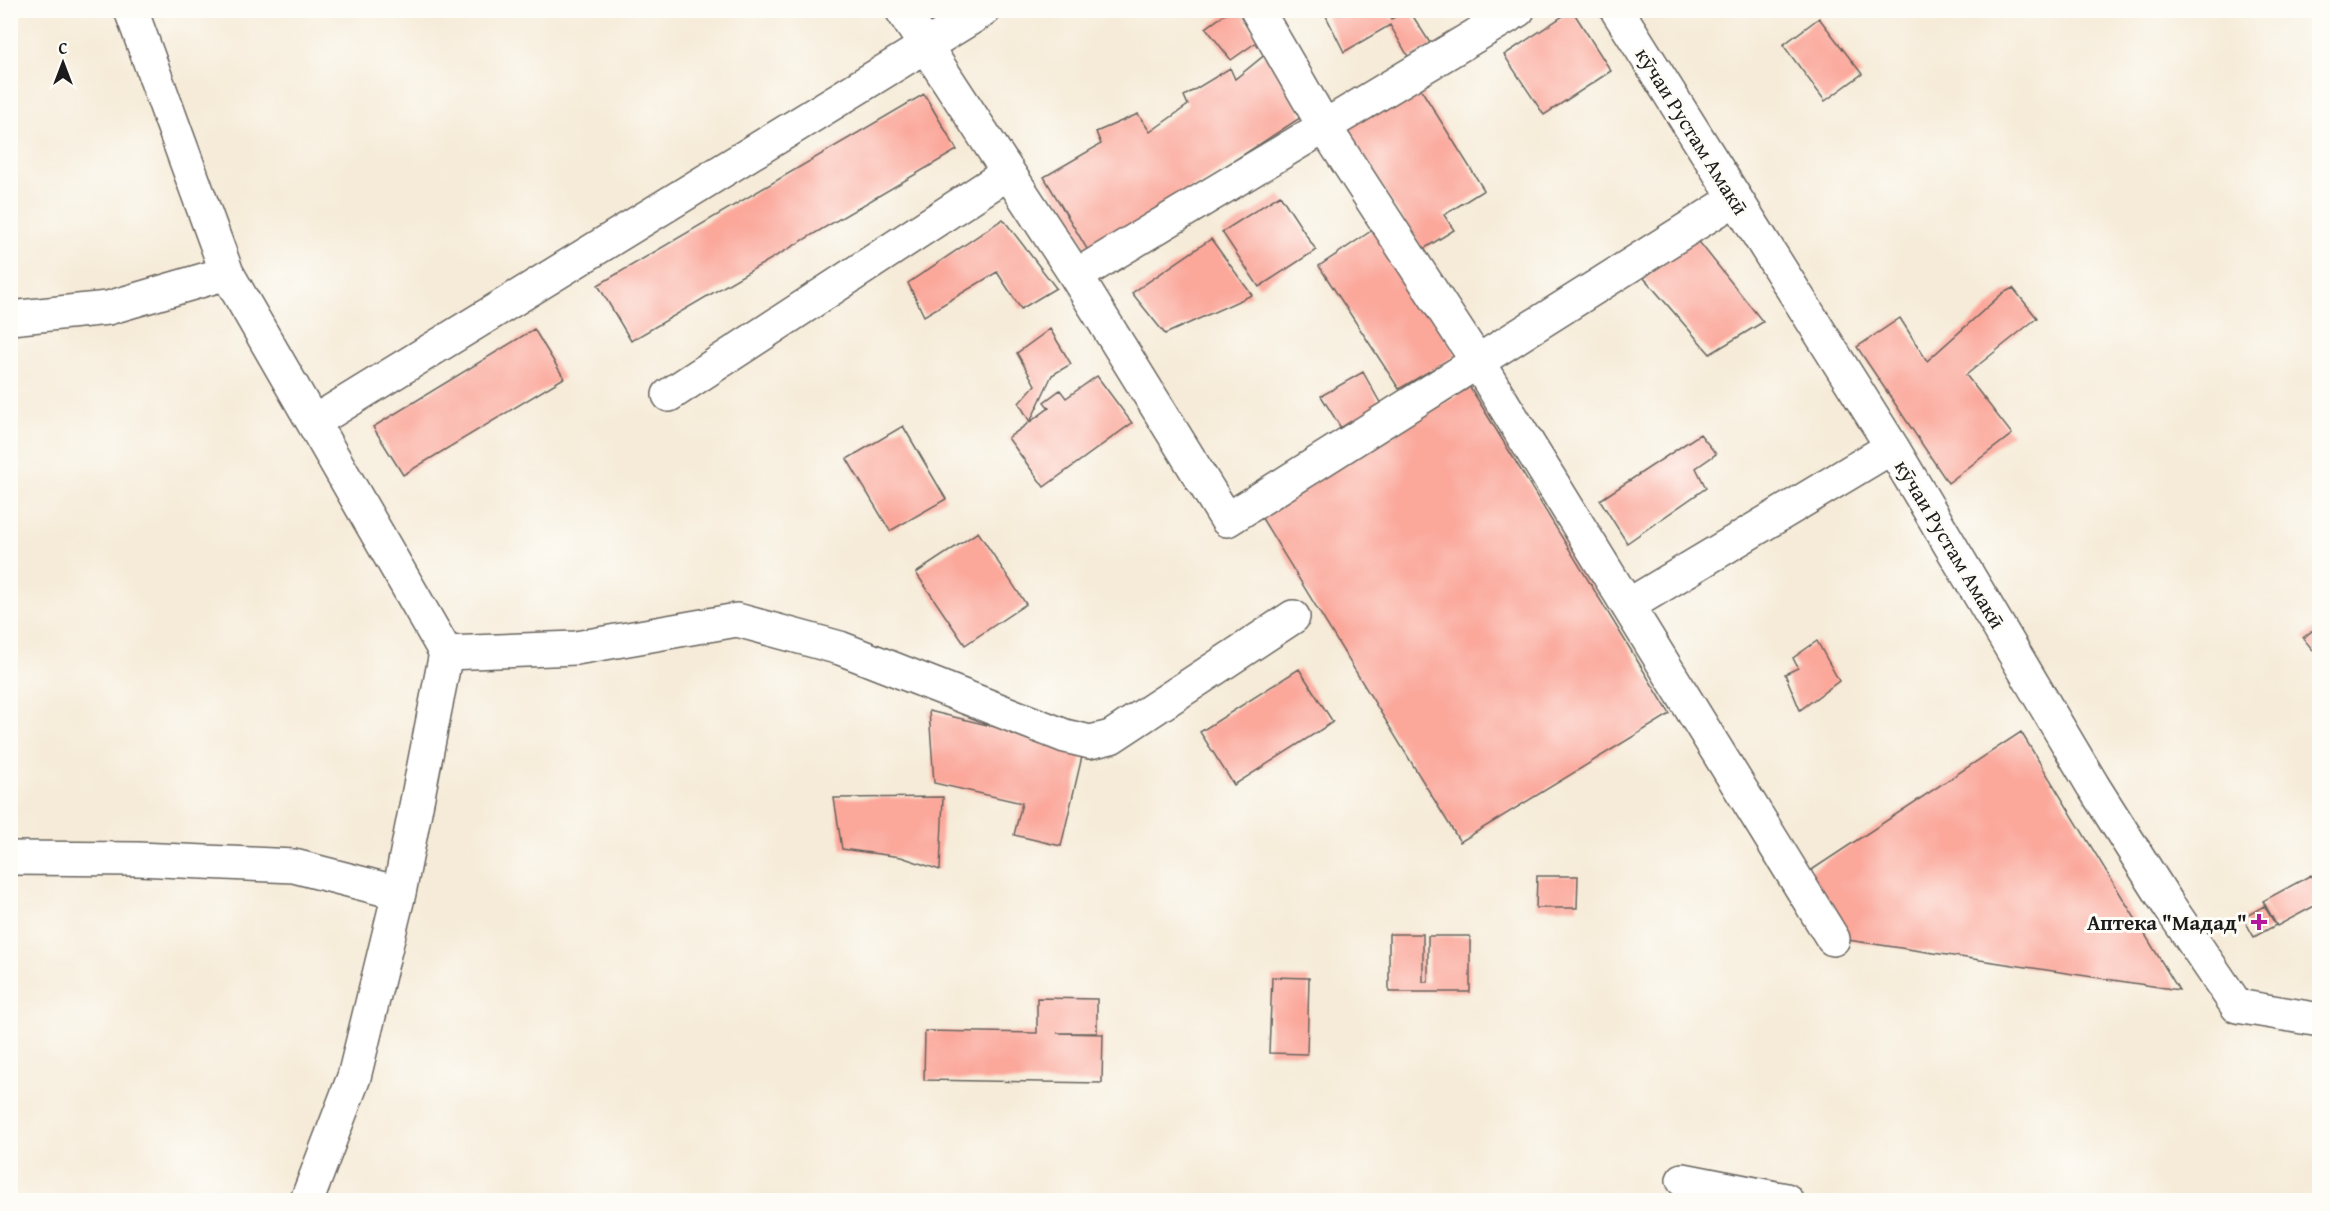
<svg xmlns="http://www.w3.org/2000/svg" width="2330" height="1211" viewBox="0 0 2330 1211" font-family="'Gentium Book Plus',serif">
  <rect width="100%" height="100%" fill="#fdfcf7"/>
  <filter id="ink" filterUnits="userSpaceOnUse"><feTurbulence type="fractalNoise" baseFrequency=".0167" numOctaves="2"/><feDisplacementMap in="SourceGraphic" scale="12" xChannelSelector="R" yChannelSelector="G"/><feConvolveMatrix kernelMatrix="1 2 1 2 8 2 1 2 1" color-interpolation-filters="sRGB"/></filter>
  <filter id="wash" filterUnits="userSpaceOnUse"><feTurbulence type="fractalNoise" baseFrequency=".008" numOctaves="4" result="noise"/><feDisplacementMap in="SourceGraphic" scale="24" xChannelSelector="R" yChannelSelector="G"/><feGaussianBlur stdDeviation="1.35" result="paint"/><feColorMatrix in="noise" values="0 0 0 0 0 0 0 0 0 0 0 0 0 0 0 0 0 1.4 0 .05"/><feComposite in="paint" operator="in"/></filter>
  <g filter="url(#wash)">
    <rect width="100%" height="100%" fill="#f6ebd8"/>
    <g id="blocks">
      <path fill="#fba89b" d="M1231 10H1240L1258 41 1231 60 1206 28Z
        M1323 10H1387L1391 19 1409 10 1432 46 1409 58 1390 25 1344 52Z
        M1572 10 1611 71 1544 115 1504 55Z
        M1819 18 1862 74 1825 101 1783 45Z
        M1266 54 1303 116 1090 254 1044 177 1101 144 1096 132 1138 114 1150 132 1188 105 1184 96 1230 68 1235 79Z
        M1417 83 1484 190 1444 215 1454 230 1422 250 1345 128Z
        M924 94 957 150 631 341 598 285Z
        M1280 195 1316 250 1259 287 1222 232Z
        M1003 219 1056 288 1021 309 997 272 924 316 908 283Z
        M1374 229 1457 355 1399 389 1319 266Z
        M1696 238 1763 322 1710 354 1644 278Z
        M1211 239 1252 295 1165 334 1132 293Z
        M2013 288 2037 318 1966 375 2012 434 1948 483 1857 347 1900 318 1927 361 2003 293Z
        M534 329 564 378 403 475 373 427Z
        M1050 329 1071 364 1052 375 1030 422 1019 403 1035 385 1017 353Z
        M1363 372 1383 408 1346 436 1321 396Z
        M1097 376 1132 423 1044 487 1008 438 1049 408 1044 402 1060 390 1066 398Z
        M1470 387 1670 714 1460 842 1260 515Z
        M903 426 946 499 890 531 847 459Z
        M1700 434 1716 454 1696 468 1706 488 1627 543 1600 500Z
        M978 532 1026 604 965 645 916 573Z
        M2320 625V659L2303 638Z
        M1817 641 1839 681 1800 710 1785 674 1798 668 1793 658Z
        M1299 669 1333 722 1234 785 1200 732Z
        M929 711 1084 748 1061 846 1014 835 1022 803 934 783Z
        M2021 732 2179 990 1848 940 1804 875Z
        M943 797 940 870 901 857 842 849 834 798Z
        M2311 875 2320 891V903L2277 926 2263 901Z
        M1537 876H1578L1577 908H1536Z
        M2264 906 2276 925 2254 937 2243 918Z
        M1389 934H1423V982H1428V936H1470V992H1389Z
        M1272 977 1309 978 1307 1054 1269 1053Z
        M1037 998 1097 999V1033H1057L1103 1034 1102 1083 924 1080 925 1031 1037 1033Z"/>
    </g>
  </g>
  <g filter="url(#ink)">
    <use href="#blocks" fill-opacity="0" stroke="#68645e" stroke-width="1.5"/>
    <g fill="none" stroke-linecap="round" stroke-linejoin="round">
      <g stroke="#68645e" stroke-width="36">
        <path id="minor" d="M131 10 227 273 446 653 399 893 354 1077 307 1200
          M902 10 1076 276 1227 520 1735 199
          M1257 10 1324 126 1477 361 1833 939
          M1617 10 1892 447 2093 786 2169 906 2237 1006 2320 1020
          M1076 276 1518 10
          M10 318 108 308 227 273
          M669 395 1008 173
          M314 422 984 10
          M1629 605 1892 447
          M446 653 576 648 737 620 840 648 1065 736 1090 742 1111 737 1293 617
          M10 858 138 859 294 866 399 893
          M1683 1180 1786 1200"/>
      </g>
      <use href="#minor" stroke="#fff" stroke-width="33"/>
    </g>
  </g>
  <path fill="#b5179e" stroke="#fdfcf7" stroke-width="2" d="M2256 913h6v6h6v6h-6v6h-6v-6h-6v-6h6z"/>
  <g text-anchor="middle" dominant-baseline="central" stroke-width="6" stroke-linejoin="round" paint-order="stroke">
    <g font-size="21" fill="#1c1c1c" stroke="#fdfcf7">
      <text transform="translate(1692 131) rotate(58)">кӯчаи Рустам Амакӣ</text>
      <text transform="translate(1950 544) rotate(59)">кӯчаи Рустам Амакӣ</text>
    </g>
    <g font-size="21" font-weight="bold" fill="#1c1c1c" stroke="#fdfcf7" text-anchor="end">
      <text x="2247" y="922">Аптека "Мадад"</text>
    </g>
  </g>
  <rect width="2330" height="1211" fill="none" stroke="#fdfcf7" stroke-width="36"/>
  <g transform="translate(63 63)" stroke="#fdfcf7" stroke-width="4.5" paint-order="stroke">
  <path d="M0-4.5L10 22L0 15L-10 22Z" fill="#1c1c1c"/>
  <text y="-9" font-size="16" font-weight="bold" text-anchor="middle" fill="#1c1c1c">С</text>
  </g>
</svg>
